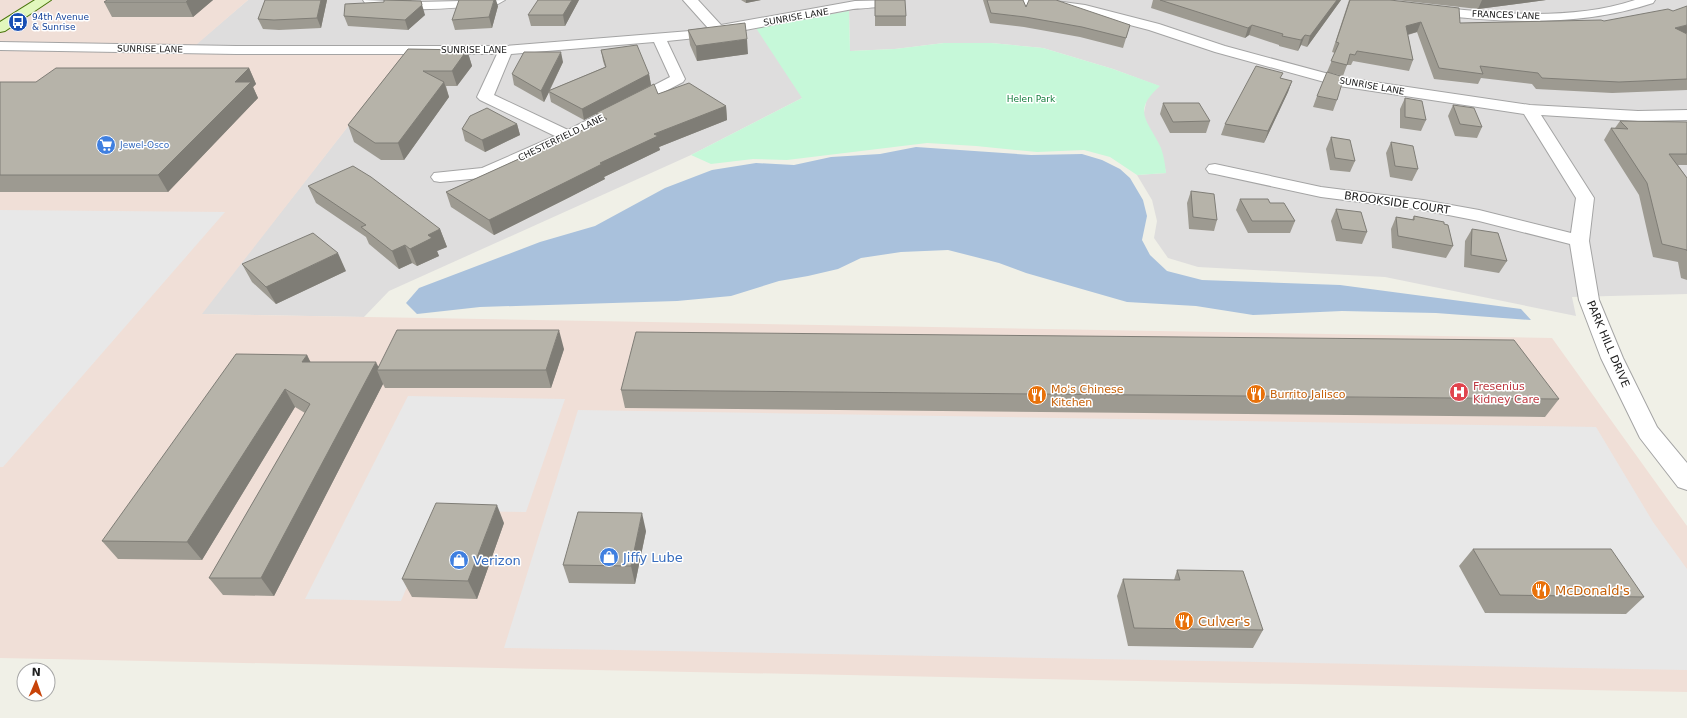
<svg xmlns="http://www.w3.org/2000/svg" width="1687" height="718" viewBox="0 0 1687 718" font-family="'DejaVu Sans',sans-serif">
  <rect width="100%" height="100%" fill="#f0f0e7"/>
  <path fill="#dedddd" d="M248 0H1687V294L1572 297 1576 316 1385 277 1198 267 1168 258 1154 238 1157 221 1152 200 1137 175 1166 173 1161 150 1143 117 1147 98 1159 86 1113 69 1043 48 991 43H944L895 49 850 51 849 11 802 98 691 155 389 291 364 317 201 314 410 47 195 45Z"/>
  <path fill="#f0dfd7" d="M0 0H248L196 45 410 47 202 314 1552 338 1687 526V692L0 658Z"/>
  <path fill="#c6f8d9" d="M849 11 850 51 895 49 944 43H991L1043 48 1113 69 1160 86C1131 112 1148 120 1161 148 1164 156 1165 165 1166 173L1137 175 1110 157 1084 150 1037 152 976 146 927 143 787 160 753 159 711 164 691 155 802 98 756 28Z"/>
  <path fill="#e8e8e8" d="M0 210 225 212 3 467H0Z
    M408 396 565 399 526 512 439 511 401 601 305 599Z
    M578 410 1596 427 1653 522 1687 569V670L504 648Z"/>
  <path fill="#a9c1dc" d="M916 147 1031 155 1082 154 1102 160 1120 169 1130 178 1143 200 1147 216 1142 240 1150 255 1167 271 1202 280 1340 285 1521 309 1531 320 1436 313 1342 311 1253 315 1196 306 1127 302 1026 273 999 263 948 250 901 252 861 258 838 269 808 276 779 281 731 296 677 301 480 307 417 314 406 303 419 288 540 242 595 226 665 188 712 170 756 163 794 165 831 157 880 154Z"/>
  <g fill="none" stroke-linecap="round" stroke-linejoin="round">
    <g stroke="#a4a4a4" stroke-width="2">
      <path id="street" d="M363 0 417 2 505 0 498 4C453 8 409 14 365 3Z
        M683 0H698L721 25 855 1 903 0C898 7 863 8 853 9 791 20 729 36 667 41L685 79 683 82 574 139 491 177 440 182 434 181 431 177 434 173 482 168 555 136 480 100 477 97 497 54H236L0 50V42L236 46H506L690 31 708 28ZM654 42 670 77 568 130 494 95 511 54Z
        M1012 0H1048L1085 5 1159 24 1225 46 1340 77 1530 105 1638 111 1687 110V120L1638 121 1541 115 1594 198 1589 241 1599 300 1623 358 1657 427 1687 463V490L1678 487 1640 438 1601 358 1579 300 1570 244 1479 221 1423 210 1321 197 1215 174 1209 173 1206 169 1209 165 1215 164 1321 187 1423 200 1479 210 1571 233 1576 198 1524 114 1339 86 1215 52 1149 30 1084 13 1019 4Z
        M1635 0H1655L1653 3C1581 27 1503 23 1429 14L1424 13 1422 10 1424 7 1429 6C1493 14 1573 21 1635 0Z"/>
    </g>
    <g stroke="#487409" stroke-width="2">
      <path id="secondary" d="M35 0H51L5 31 0 32V22Z"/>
    </g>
    <use href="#street" fill="#fff" fill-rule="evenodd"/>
    <use href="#secondary" fill="#e2f7bd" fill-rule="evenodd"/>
  </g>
  <path fill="#9d9a91" d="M107 0H213L193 17H112L104 2Z
    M265 0H327L321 28 279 30 263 29 258 19Z
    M384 0H421H411L425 15 408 30 348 26 344 16 384 2Z
    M579 0 565 26H531L528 15Z
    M741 0H761L746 3Z
    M875 0 906 16V26H875Z
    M983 0H1023L1026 7 1130 25 1123 48 1080 37 1024 27 990 23Z
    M1153 0H1341L1307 47 1301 45 1298 51 1279 46V45L1249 35 1245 38 1151 8Z
    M1349 0H1390L1460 23 1604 21 1686 33 1687 34V90L1612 93 1536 89 1532 84 1481 78 1478 84 1434 79 1417 32 1408 35 1413 60 1409 71 1353 61 1351 65H1347L1343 76 1327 72 1335 53 1332 52Z
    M1396 0H1546L1478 9Z
    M498 6 492 28 455 30 452 20Z
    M688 30 748 54 697 61 690 45Z
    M408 49 467 50 472 66 457 86H446L449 97 404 160H381L354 142 348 125Z
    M601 50 649 74 651 85 658 94 726 106 727 120 659 147 660 150 604 177 605 179 570 197 494 235 451 207 446 192 598 123 596 114 584 120 551 102 549 92 544 102 514 85 512 74 563 62 550 90 605 67 603 61Z
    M249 68 256 84 253 87 258 98 168 192H0V82H36Z
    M1282 79 1292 81 1288 92 1264 143 1221 135 1225 124Z
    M1317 96 1337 100 1333 111 1313 107Z
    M1405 98 1426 120 1421 131 1400 128V109Z
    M1163 103 1210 121 1206 133H1170L1160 114Z
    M1453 105 1482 127 1477 138 1455 136 1448 116Z
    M1620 121 1687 122V165H1678L1687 178V280L1681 278 1678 262 1653 257 1639 195 1604 140 1611 128H1615Z
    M517 124 520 135 485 152 465 141 462 129Z
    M1331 137 1355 161 1350 172 1330 170 1326 149Z
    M1391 142 1418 169 1412 181 1390 177 1386 153Z
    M308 186 440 229 447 247 437 251 439 256 417 266 412 263 399 269 369 244 366 237 316 203Z
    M1191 191 1217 220 1214 231 1189 229 1187 203Z
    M1240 199 1270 203 1295 221 1290 233H1248L1236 210Z
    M1336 209 1367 232 1362 244 1336 241 1331 221Z
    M1414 216 1444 224 1453 246 1446 258 1392 248 1391 229 1396 217 1412 220Z
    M1472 229 1507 261 1499 273 1464 267 1465 241Z
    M242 264 346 271 276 304 252 282Z
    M564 349 551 388H385L383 384 274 596 223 595 209 578 305 413 295 407 202 560 118 559 102 541 307 355 310 362 378 366Z
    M621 390 1559 399 1545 417 625 408Z
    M504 523 477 599 412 597 402 579Z
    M646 531 635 584 569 583 563 565Z
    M1473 549 1644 597 1626 614 1485 613 1459 566Z
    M1177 570 1263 630 1253 648 1128 646 1117 596 1123 579 1174 580Z"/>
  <path fill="#7f7d76" d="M188 0H213L193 17 186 2Z
    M321 0H327L321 28 317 18Z
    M494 0H496L498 6 492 28 489 17Z
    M572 0H579L565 26 563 15Z
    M746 0H761L746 3Z
    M1337 0H1341L1307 47 1310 36Z
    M1482 0H1546L1478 9Z
    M421 1 425 15 408 30 405 20Z
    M1421 22 1417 32 1402 36 1406 26Z
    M1252 25 1249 35 1245 38 1248 28Z
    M1687 25V33L1668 39 1675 28Z
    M1305 35 1301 45 1298 51 1301 40Z
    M747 39 748 54 697 61 696 46Z
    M467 50 472 66 457 86 452 71Z
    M561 52 563 62 549 91H548L549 92 544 102 541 91Z
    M249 68 256 84 253 87 258 98 168 192 158 175 235 82Z
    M649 74 651 85 584 120 582 109Z
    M1292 81 1288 92 1264 143 1268 131Z
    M444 82 449 97 404 160 398 143Z
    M726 106 727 120 659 147 660 150 604 177 605 179 570 197 494 235 489 220 600 163 654 134Z
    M517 124 520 135 485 152 482 140Z
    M440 229 447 247 437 251 439 256 417 266 410 249 428 235Z
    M405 245 412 263 399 269 392 251Z
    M338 253 346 271 276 304 266 287Z
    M559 330 564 349 551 388 546 370Z
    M307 355 316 373 302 362Z
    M376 362 380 370H377L383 384 274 596 261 578Z
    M285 389 295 407 202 560 187 542Z
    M497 505 504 523 477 599 468 581Z
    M642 513 646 531 635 584 631 566Z"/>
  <path fill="#b6b3a9" stroke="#7f7d76" d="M107 0H188L186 2H104Z
    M265 0H321L317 18 274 20 258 19Z
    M384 0 421 1 422 5 405 20 344 16 345 4 384 2Z
    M459 0H494L489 17 452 20Z
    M538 0H572L563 15H528Z
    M875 0H905L906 16H875Z
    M987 0H1023L1026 7 1029 0H1056L1130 25 1126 38 1082 27 1025 17 991 13Z
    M1160 0H1337L1310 36 1305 35 1301 40 1282 36 1283 34 1252 25 1248 28Z
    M1350 0H1390L1459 8 1460 23 1601 20 1604 21 1668 9 1673 11 1687 6V25L1675 28 1687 34V79L1619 82 1542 78 1538 73 1480 66 1483 74 1439 68 1421 22 1406 26 1413 60 1357 51 1355 55 1350 54 1347 65 1331 61 1339 43 1336 42Z
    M745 23 747 39 696 46 688 30Z
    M637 45 649 74 582 109 548 91 606 67 601 50Z
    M408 49 467 50 452 71H423L444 82 398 143H375L348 125Z
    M524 52H561L541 91 512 74Z
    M1256 66 1283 73 1280 78 1292 81 1268 131 1225 124Z
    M56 68H249L235 82H251L158 175H0V82H36Z
    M1327 72 1344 77 1337 100 1317 96Z
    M689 83 726 106 654 134 658 136 600 163 602 164 566 182 489 220 446 192 607 119 596 113 654 84 658 94Z
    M1405 98 1422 101 1426 120 1405 117Z
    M1163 103H1199L1210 121 1173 122Z
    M1453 105 1474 108 1482 127 1460 124Z
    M487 108 517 124 482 140 462 129 470 116Z
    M1620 121 1687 122V154H1669L1687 178V251V250L1662 244 1647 183 1611 128 1628 129Z
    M1331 137 1350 140 1355 161 1335 158Z
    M1391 142 1413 146 1418 169 1395 166Z
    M353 166 371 177 440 229 428 235 432 238 410 249 405 245 392 251 361 227 366 225 308 186Z
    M1191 191 1214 194 1217 220 1193 217Z
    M1240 199H1268L1270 203H1284L1295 221H1252Z
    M1336 209 1361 212 1367 232 1342 229Z
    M1414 216 1444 222V224L1448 225 1453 246 1398 236 1396 217 1414 220Z
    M1472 229 1498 233 1507 261 1471 255Z
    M313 233 338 253 266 287 242 264Z
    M397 330H559L546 370H377Z
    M636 332 1514 340 1559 399 621 390Z
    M236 354 307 355 302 362H376L261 578H209L310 404 285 389 187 542 102 541Z
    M436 503 497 505 468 581 402 579Z
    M578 512 642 513 631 566 563 565Z
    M1473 549H1611L1644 597 1500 595Z
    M1177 570 1243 571 1263 630 1134 628 1123 579 1180 580Z"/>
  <defs>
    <g id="bus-disc" transform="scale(1)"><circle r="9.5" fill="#1a4fb4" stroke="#fff"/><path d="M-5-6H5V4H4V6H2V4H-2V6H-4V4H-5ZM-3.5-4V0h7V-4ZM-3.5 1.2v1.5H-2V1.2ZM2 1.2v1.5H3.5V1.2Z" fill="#fff"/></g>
    <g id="supermarket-disc" transform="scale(1)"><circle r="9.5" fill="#3f7fe0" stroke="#fff"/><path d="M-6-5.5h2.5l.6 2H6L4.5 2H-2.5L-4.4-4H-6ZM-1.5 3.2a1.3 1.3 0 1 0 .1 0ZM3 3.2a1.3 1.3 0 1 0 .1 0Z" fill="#fff"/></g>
    <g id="hospital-disc" transform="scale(1)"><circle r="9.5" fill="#e0444e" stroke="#fff"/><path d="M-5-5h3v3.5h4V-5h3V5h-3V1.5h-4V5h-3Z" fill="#fff"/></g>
    <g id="restaurant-disc" transform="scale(1)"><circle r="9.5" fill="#e8710a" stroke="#fff"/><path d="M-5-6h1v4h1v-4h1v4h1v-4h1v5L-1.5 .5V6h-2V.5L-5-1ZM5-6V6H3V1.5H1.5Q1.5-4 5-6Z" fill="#fff"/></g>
    <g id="shop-disc" transform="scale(1)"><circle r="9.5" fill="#3f7fe0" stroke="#fff"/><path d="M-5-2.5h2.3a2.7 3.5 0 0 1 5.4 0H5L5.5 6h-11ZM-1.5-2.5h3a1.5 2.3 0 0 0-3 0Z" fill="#fff"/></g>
  </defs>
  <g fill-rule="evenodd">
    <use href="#bus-disc" x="18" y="22"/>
    <use href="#supermarket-disc" x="106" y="145"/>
    <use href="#hospital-disc" x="1459" y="392"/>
    <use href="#restaurant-disc" x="1256" y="394"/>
    <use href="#restaurant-disc" x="1037" y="395"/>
    <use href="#shop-disc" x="609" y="557"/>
    <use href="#shop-disc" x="459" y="560"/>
    <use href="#restaurant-disc" x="1541" y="590"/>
    <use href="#restaurant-disc" x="1184" y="621"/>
  </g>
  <g text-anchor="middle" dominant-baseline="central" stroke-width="3" stroke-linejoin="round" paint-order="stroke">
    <g font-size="9" fill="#202020" stroke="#fff">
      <text transform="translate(1506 15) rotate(2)">FRANCES LANE</text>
      <text transform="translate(796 17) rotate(-10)">SUNRISE LANE</text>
      <text transform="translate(150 49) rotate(1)">SUNRISE LANE</text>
      <text x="474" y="50">SUNRISE LANE</text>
      <text transform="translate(1372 86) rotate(10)">SUNRISE LANE</text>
      <text transform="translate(561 138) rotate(-26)">CHESTERFIELD LANE</text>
    </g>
    <g font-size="9" fill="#164399" stroke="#fff" text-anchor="start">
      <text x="32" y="17">94th Avenue<tspan x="32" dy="10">&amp; Sunrise</tspan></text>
    </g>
    <g font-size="9" fill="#107b3a" stroke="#fff">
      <text x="1031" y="99">Helen Park</text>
    </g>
    <g font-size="9" fill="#366cbe" stroke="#fff" text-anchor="start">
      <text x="120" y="145">Jewel-Osco</text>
    </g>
    <g font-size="11" fill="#202020" stroke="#fff">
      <text transform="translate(1397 203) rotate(8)">BROOKSIDE COURT</text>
      <text transform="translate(1608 344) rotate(67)">PARK HILL DRIVE</text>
    </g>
    <g font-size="11" fill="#be3a42" stroke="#fff" text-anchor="start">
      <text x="1473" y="386">Fresenius<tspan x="1473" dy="13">Kidney Care</tspan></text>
    </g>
    <g font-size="11" fill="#c56008" stroke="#fff" text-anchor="start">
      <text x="1051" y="389">Mo's Chinese<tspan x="1051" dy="13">Kitchen</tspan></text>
      <text x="1270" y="394">Burrito Jalisco</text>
    </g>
    <g font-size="13" fill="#366cbe" stroke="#fff" text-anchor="start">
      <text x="623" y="557">Jiffy Lube</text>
      <text x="473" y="560">Verizon</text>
    </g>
    <g font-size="13" fill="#c56008" stroke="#fff" text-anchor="start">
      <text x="1555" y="590">McDonald's</text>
      <text x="1198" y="621">Culver's</text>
    </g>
  </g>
  <g transform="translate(36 682) rotate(2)"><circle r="19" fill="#ffffff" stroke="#a6a6a6"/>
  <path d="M0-3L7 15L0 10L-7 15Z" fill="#c84308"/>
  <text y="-6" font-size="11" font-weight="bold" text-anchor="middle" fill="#202020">N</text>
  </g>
</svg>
